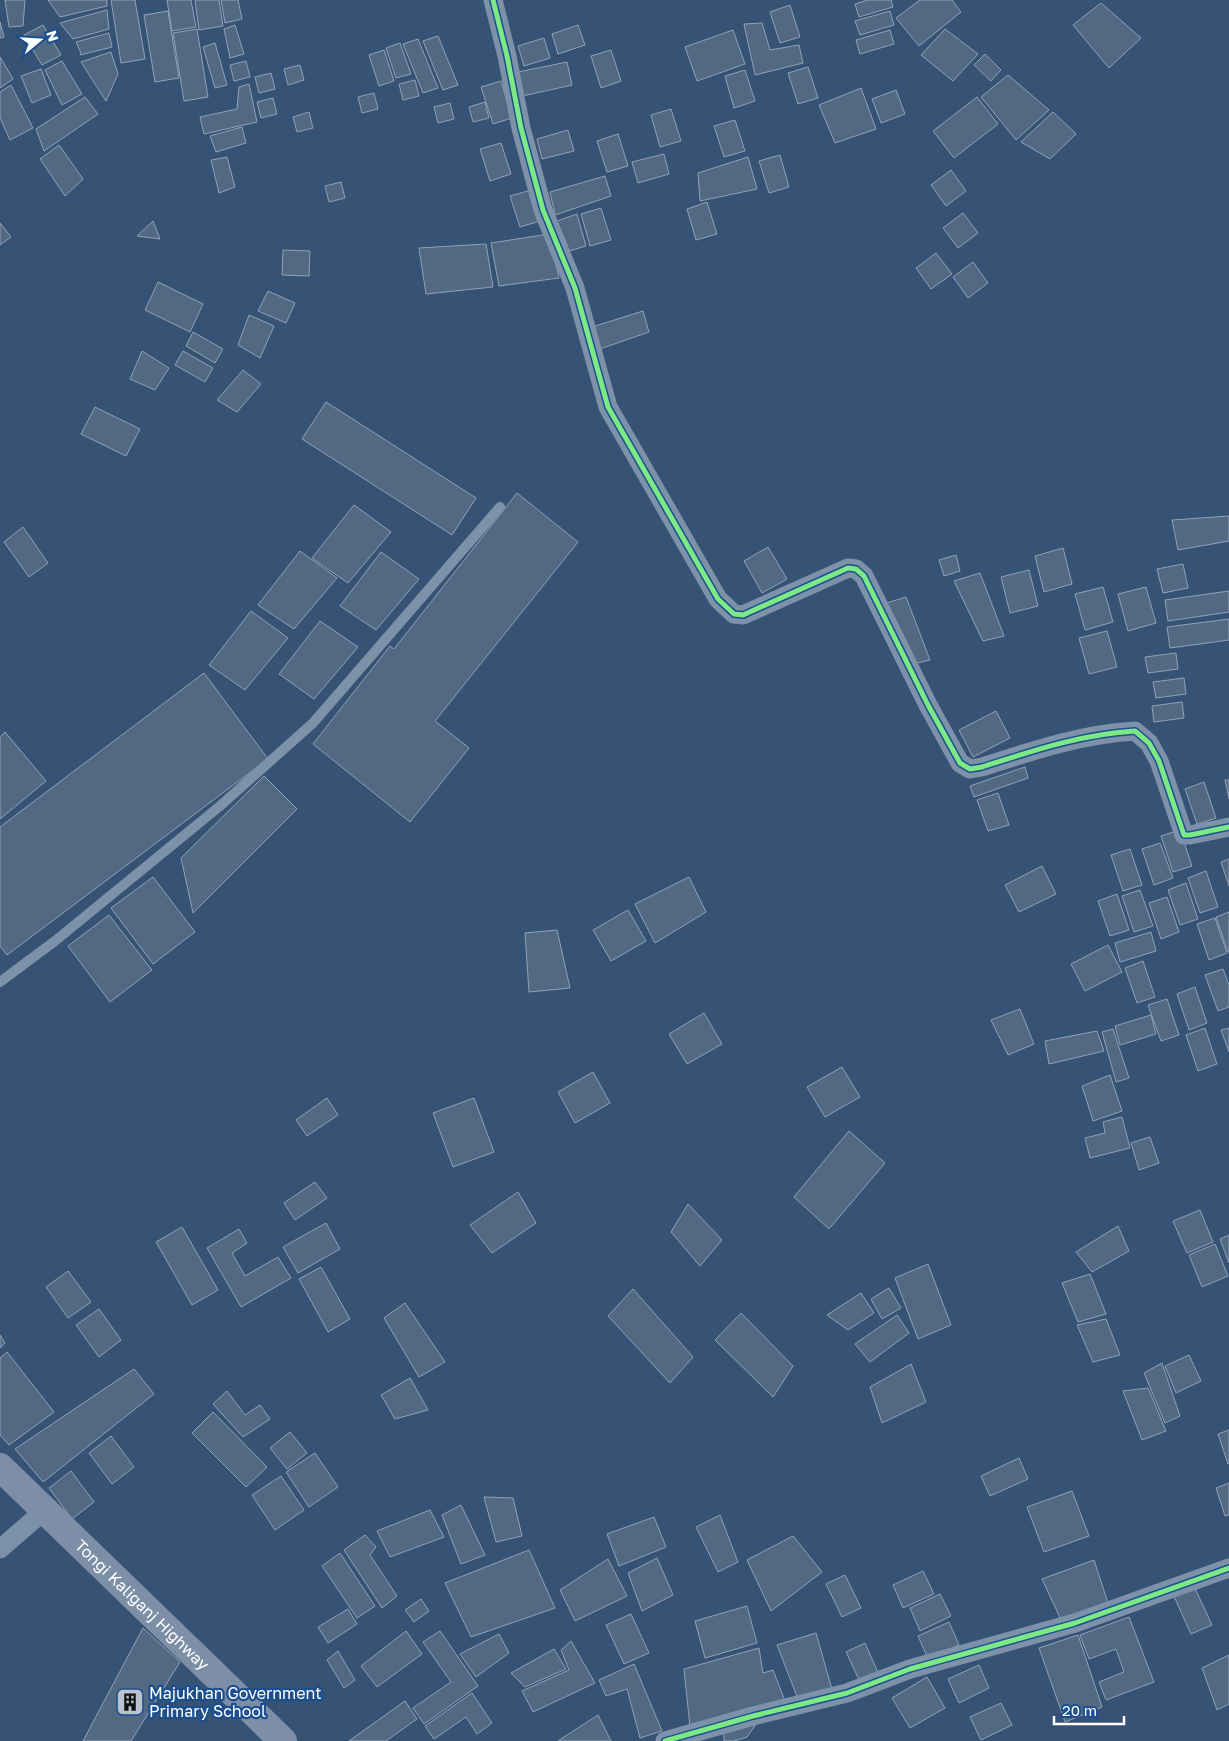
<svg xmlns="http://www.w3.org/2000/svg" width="1229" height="1741" viewBox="0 0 1229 1741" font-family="'Golos Text',sans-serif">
  <rect width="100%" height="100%" fill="#365274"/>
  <path fill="#526984" stroke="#92a2b6" d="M5 0H25L23 26 9 27Z
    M48 0H107V6L60 17Z
    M111 0H135L145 59 121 63Z
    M167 0H191L196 27 172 31Z
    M195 0H219L223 26 199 30Z
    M221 0H238L242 19 225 23Z
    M868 0H891L893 7 859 17 855 4Z
    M920 0H952L961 12 919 46 896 18Z
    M1101 3 1141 38 1109 68 1073 25Z
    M790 5 800 37 780 43 770 12Z
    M107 10 109 29 73 39 60 23Z
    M168 11 179 78 155 82 144 15Z
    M890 11 894 25 860 35 855 21Z
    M0 22 4 37 0 38Z
    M762 23 770 50 799 45 803 63 755 75 744 24Z
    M43 25 61 55 42 65 24 35Z
    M235 25 244 54 230 58 224 29Z
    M578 25 585 45 558 54 552 34Z
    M197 29 208 97 184 101 173 33Z
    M945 29 978 54 953 81 921 55Z
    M733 30 745 64 697 81 685 47Z
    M890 30 894 44 860 54 856 40Z
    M109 33 112 47 80 55 81 53 76 42Z
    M438 36 458 85 443 90 423 41Z
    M544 38 550 58 524 66 518 46Z
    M418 39 438 88 423 93 403 44Z
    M215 43 227 85 215 88 203 47Z
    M400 43 411 74 396 78 386 48Z
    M384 50 394 81 379 86 369 55Z
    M611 50 621 81 601 88 591 56Z
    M111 52 118 74 106 101 81 62Z
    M985 54 1001 70 991 81 974 65Z
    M0 57 13 79 0 88Z
    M62 61 82 94 62 105 45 70Z
    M246 61 250 77 234 81 230 65Z
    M567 62 572 85 518 97 513 73Z
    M300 65 304 80 288 85 284 69Z
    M808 67 818 98 798 104 788 73Z
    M41 69 51 95 32 103 21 76Z
    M745 70 755 101 734 108 725 76Z
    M271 73 275 89 259 93 255 77Z
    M1008 75 1049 110 1016 140 981 97Z
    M415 80 419 96 403 100 399 84Z
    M501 81 512 118 493 124 481 87Z
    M249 84 257 122 204 134 200 117 237 109 239 87Z
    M11 85 33 128 10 140 0 118V92Z
    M861 88 876 129 835 143 819 105Z
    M896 90 905 114 881 123 872 99Z
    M374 93 378 109 362 113 358 97Z
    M85 97 98 114 44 151 36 129Z
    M977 97 998 124 954 158 933 131Z
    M273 98 277 114 261 118 257 102Z
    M485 102 489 118 473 122 469 107Z
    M450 103 454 119 438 123 434 107Z
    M671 109 681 141 660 147 651 115Z
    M309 112 313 128 297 132 293 117Z
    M1053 112 1076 134 1050 159 1021 142Z
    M735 120 745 151 724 157 714 126Z
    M242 127 246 143 216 152 210 136Z
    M568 130 574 151 542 159 537 139Z
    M618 134 628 166 607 172 597 141Z
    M501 143 511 174 490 181 480 149Z
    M59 145 83 179 65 196 40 159Z
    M664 154 669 174 638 183 632 162Z
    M780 155 789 187 769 193 759 161Z
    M227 157 235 187 219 193 211 160Z
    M748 157 757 189 700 201 698 173Z
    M951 170 966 191 946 206 931 185Z
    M605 176 611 196 555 215 550 192Z
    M341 182 345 198 329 202 325 186Z
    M531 190 540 221 520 227 510 196Z
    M707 202 717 234 696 240 687 209Z
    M601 208 611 240 590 246 581 214Z
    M963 213 978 233 958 248 943 228Z
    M577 214 586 246 566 252 557 221Z
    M153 221 160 239 137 236Z
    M0 223 11 237 0 245Z
    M549 234 559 278 499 286 491 243Z
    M486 244 493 287 426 294 419 248Z
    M283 250 310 251 309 276 282 275Z
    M936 253 952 274 931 289 916 268Z
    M973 262 988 283 968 298 953 277Z
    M158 282 203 304 190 332 145 310Z
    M268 291 295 303 286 323 258 311Z
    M643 311 649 332 594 351 589 328Z
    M249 315 274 326 260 358 238 345Z
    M193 332 223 349 215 363 186 346Z
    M142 351 169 368 155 390 130 379Z
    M183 351 213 368 205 382 175 365Z
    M243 370 261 384 237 412 217 400Z
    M326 402 476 498 452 535 302 439Z
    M95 407 140 429 126 456 81 434Z
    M517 493 578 542 435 721 469 748 410 822 313 744 390 646 394 649Z
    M354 505 391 532 348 583 312 558Z
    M1229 516V541L1178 550 1172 520Z
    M23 527 48 563 29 577 4 542Z
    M768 547 787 579 762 593 744 561Z
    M1063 548 1072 584 1044 592 1035 556Z
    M300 551 337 578 294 629 258 605Z
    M381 552 419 579 376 630 340 606Z
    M956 555 960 571 944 576 939 560Z
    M1183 564 1188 588 1163 593 1157 569Z
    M1029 570 1038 606 1010 613 1001 577Z
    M980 573 1004 636 983 641 954 581Z
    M1103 587 1113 622 1085 630 1075 594Z
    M1146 587 1156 623 1128 631 1118 594Z
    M1229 591V612L1168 621 1165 600Z
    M906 597 930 660 909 665 880 605Z
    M251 611 288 638 245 690 209 665Z
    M1229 619V640L1170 648 1167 627Z
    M320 621 358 647 314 699 279 674Z
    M1107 631 1117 667 1089 674 1079 638Z
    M1176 653 1178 669 1148 673 1145 657Z
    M204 673 268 759 7 955 0 946V827Z
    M1184 678 1186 694 1156 698 1153 682Z
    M1182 702 1184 718 1154 722 1152 706Z
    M996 711 1010 738 973 757 959 730Z
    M5 732 46 781 0 819V737Z
    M1025 767 1028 778 974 797 970 786Z
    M264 776 297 809 193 913 181 858Z
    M1225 780H1229V799Z
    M1204 782 1216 818 1197 824 1185 789Z
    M998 793 1009 825 988 831 977 800Z
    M1180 830 1192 866 1173 872 1161 836Z
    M1160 843 1173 878 1154 885 1142 849Z
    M1130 849 1142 885 1123 891 1111 855Z
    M1229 859V886L1221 862Z
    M1042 866 1056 894 1019 912 1005 885Z
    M1206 871 1218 907 1200 913 1188 878Z
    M153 877 195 932 153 964 111 908Z
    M689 877 706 912 655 943 635 904Z
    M1186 883 1198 919 1180 925 1168 890Z
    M1140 890 1153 926 1134 932 1122 896Z
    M1117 894 1129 930 1110 936 1098 901Z
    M1167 897 1179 932 1161 939 1149 903Z
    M628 910 646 941 611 961 593 930Z
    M1229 912V952H1228L1216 917Z
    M109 915 152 970 110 1002 68 946Z
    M1215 918 1227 953 1209 960 1197 924Z
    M557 930 570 988 529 992 525 933Z
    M1151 932 1156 951 1120 962 1115 943Z
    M1108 945 1122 972 1085 991 1071 964Z
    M1143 961 1155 997 1137 1003 1125 968Z
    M1223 969 1229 985V1007L1218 1011 1205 975Z
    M1195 987 1207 1023 1189 1030 1177 994Z
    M1167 999 1179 1035 1161 1041 1148 1005Z
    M1020 1009 1034 1044 1008 1055 991 1020Z
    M704 1013 722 1044 687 1064 669 1034Z
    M1151 1015 1156 1034 1120 1045 1115 1026Z
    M1205 1028 1217 1064 1198 1071 1186 1035Z
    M1229 1028V1052L1221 1030Z
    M1113 1029 1129 1078 1116 1082 1102 1032Z
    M1097 1031 1104 1051 1049 1064 1045 1041Z
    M842 1067 860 1097 825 1117 807 1087Z
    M593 1072 610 1103 575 1123 558 1092Z
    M1110 1075 1122 1111 1093 1121 1082 1086Z
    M327 1098 338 1115 307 1136 296 1120Z
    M474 1098 494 1152 453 1167 433 1113Z
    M1122 1117 1130 1148 1090 1158 1085 1138 1105 1133 1103 1122Z
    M849 1131 885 1163 829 1229 794 1197Z
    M1150 1137 1159 1163 1139 1170 1131 1143Z
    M315 1182 327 1198 295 1220 284 1203Z
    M518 1192 536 1223 492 1253 470 1225Z
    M688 1204 722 1240 700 1266 671 1232Z
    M1200 1210 1213 1242 1187 1253 1173 1221Z
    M326 1223 340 1249 298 1273 283 1247Z
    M1118 1226 1129 1251 1092 1272 1076 1252Z
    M182 1227 218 1290 192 1305 156 1242Z
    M239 1229 247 1243 232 1253 245 1276 278 1257 291 1278 241 1307 207 1248Z
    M1229 1235V1263L1220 1239Z
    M1215 1244 1228 1276 1202 1287 1189 1255Z
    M928 1264 951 1325 918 1339 895 1278Z
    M321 1267 350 1319 328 1332 299 1279Z
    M68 1271 91 1302 68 1318 46 1287Z
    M1090 1274 1106 1314 1078 1322 1062 1283Z
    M889 1288 901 1308 882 1319 871 1299Z
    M633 1289 693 1357 670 1383 608 1316Z
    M861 1293 874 1313 848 1330 827 1315Z
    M405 1303 445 1362 419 1377 384 1318Z
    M99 1309 121 1340 99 1357 76 1325Z
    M741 1313 793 1366 773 1397 715 1340Z
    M897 1315 909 1333 870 1362 855 1344Z
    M1106 1319 1120 1355 1093 1362 1077 1325Z
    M0 1335 5 1343 0 1348Z
    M7 1352 54 1412 9 1445 0 1435V1358Z
    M1189 1355 1201 1381 1176 1393 1165 1366Z
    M1162 1363 1180 1416 1165 1423 1144 1373Z
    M911 1364 926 1402 882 1423 870 1387Z
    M134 1369 154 1394 43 1482 15 1449Z
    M410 1378 428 1410 395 1419 381 1395Z
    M1148 1388 1166 1431 1142 1440 1123 1391Z
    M227 1391 245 1415 260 1405 270 1419 243 1437 213 1404Z
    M213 1412 267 1467 246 1487 192 1433Z
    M1229 1430V1463L1228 1464 1218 1434Z
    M290 1432 307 1453 287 1469 270 1448Z
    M111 1436 134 1467 112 1484 89 1453Z
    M315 1453 338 1487 309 1507 286 1472Z
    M1019 1458 1028 1479 990 1496 981 1476Z
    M71 1471 94 1502 72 1519 49 1488Z
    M281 1476 304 1510 275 1530 252 1495Z
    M1229 1483V1515L1225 1516 1216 1488Z
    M1072 1491 1089 1536 1044 1552 1027 1507Z
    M484 1497 513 1498 522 1536 496 1542Z
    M461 1505 485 1555 461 1564 442 1515Z
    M430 1510 444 1537 390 1557 377 1531Z
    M720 1515 738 1562 718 1572 696 1527Z
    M654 1517 666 1547 619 1566 607 1534Z
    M365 1535 376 1547 370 1555 397 1596 382 1608 344 1550Z
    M793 1536 822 1572 771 1611 747 1560Z
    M529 1550 555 1608 471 1637 445 1583Z
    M340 1553 375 1606 357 1618 322 1566Z
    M657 1558 673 1595 642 1611 628 1573Z
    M608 1559 627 1596 575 1621 560 1590Z
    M1094 1560 1109 1606 1062 1622 1042 1579Z
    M923 1571 934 1594 903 1608 893 1585Z
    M845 1575 861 1608 842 1617 826 1584Z
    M1193 1584 1212 1625 1191 1634 1173 1594Z
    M940 1594 951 1616 920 1631 910 1608Z
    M421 1599 429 1611 414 1622 405 1610Z
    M747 1606 757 1643 705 1658 695 1621Z
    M348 1609 357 1624 328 1643 318 1627Z
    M631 1614 649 1653 624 1664 606 1625Z
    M1129 1617 1154 1682 1106 1700 1099 1682 1124 1672 1116 1649 1089 1659 1080 1635Z
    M949 1622 959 1645 928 1659 918 1636Z
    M143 1628 180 1662 131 1741H83Z
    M406 1631 422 1654 377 1687 361 1666Z
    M440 1631 478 1686 424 1724 413 1708 451 1682 423 1642Z
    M816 1633 833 1693 798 1699 777 1645Z
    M499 1634 509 1653 476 1677 460 1654Z
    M1078 1635 1102 1707 1065 1722 1039 1648Z
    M571 1641 595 1683 533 1712 522 1691 569 1670 561 1650Z
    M865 1643 880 1677 862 1686 846 1652Z
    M759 1648 763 1673 773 1670 785 1701 690 1727 684 1669Z
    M554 1649 566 1669 525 1687 511 1673Z
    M338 1651 355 1680 344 1688 327 1660Z
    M1229 1655V1704L1217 1710 1202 1668Z
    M634 1664 662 1731 640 1738 627 1689 606 1696 599 1680Z
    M979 1665 989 1688 959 1703 948 1679Z
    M927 1677 945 1708 910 1728 892 1698Z
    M472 1693 492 1723 477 1734 466 1717 434 1739 425 1726Z
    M405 1701 417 1719 386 1741H349Z
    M1001 1703 1012 1725 981 1740 970 1717Z
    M598 1715 611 1741H558Z
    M762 1716 747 1737 734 1741H724V1727Z"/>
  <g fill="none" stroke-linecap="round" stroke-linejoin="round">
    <path stroke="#7d92a8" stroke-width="10" d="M0 982 55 941 220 806 313 723 500 507"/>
    <path stroke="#7d92a8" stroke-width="19" d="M493 0 507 56 521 128 543 210 575 288 608 407 718 599 734 614 743 615 848 568 856 569 864 576 928 705 960 763 970 769 982 767C1032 751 1082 734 1135 731L1149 743 1159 761 1184 835H1190L1229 827
      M0 1549 45 1510
      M665 1741 753 1716 847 1693 910 1669 1075 1623 1229 1568"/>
    <path stroke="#7d8ea7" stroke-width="28" id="s1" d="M0 1467 283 1741"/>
    <g stroke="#1b4f8f" stroke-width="8">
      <path id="cycleway" d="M493 0 507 56 521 128 543 210 575 288 608 407 718 599 734 614 743 615 848 568 856 569 864 576 928 705 960 763 970 769 982 767C1032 751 1082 734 1135 731L1149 743 1159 761 1184 835H1190L1229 827
        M665 1741 753 1716 847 1693 910 1669 1075 1623 1229 1568"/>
    </g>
    <use href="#cycleway" stroke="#7ce984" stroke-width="5"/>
  </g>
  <defs>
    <g id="building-square" transform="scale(1.4375)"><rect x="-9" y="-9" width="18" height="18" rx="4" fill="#b9c2ce" stroke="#1b4f8f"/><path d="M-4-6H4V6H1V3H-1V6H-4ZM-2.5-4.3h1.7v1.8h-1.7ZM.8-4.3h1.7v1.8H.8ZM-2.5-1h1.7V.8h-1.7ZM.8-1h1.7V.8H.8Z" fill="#111"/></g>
  </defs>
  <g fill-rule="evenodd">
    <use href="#building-square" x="130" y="1702"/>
  </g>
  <g text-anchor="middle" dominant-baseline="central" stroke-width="4.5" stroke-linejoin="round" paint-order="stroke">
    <g font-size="16" fill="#fff" stroke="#1b4f8f">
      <text stroke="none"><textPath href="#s1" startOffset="198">Tongi Kaliganj Highway</textPath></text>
    </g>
    <g font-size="16" fill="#fff" stroke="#1b4f8f" text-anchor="start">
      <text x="149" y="1693">Majukhan Government<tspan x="149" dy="18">Primary School</tspan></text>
    </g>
  </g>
  <g transform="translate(40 40) rotate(72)" stroke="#1b4f8f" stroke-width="4" paint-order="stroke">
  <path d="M0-4L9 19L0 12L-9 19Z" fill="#ffffff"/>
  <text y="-8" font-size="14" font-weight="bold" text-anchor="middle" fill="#ffffff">N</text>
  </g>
  <path d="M1054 1716v8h70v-8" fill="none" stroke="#ffffff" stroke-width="2.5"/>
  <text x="1062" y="1716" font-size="15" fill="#ffffff" stroke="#1b4f8f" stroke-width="4" paint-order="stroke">20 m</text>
</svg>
